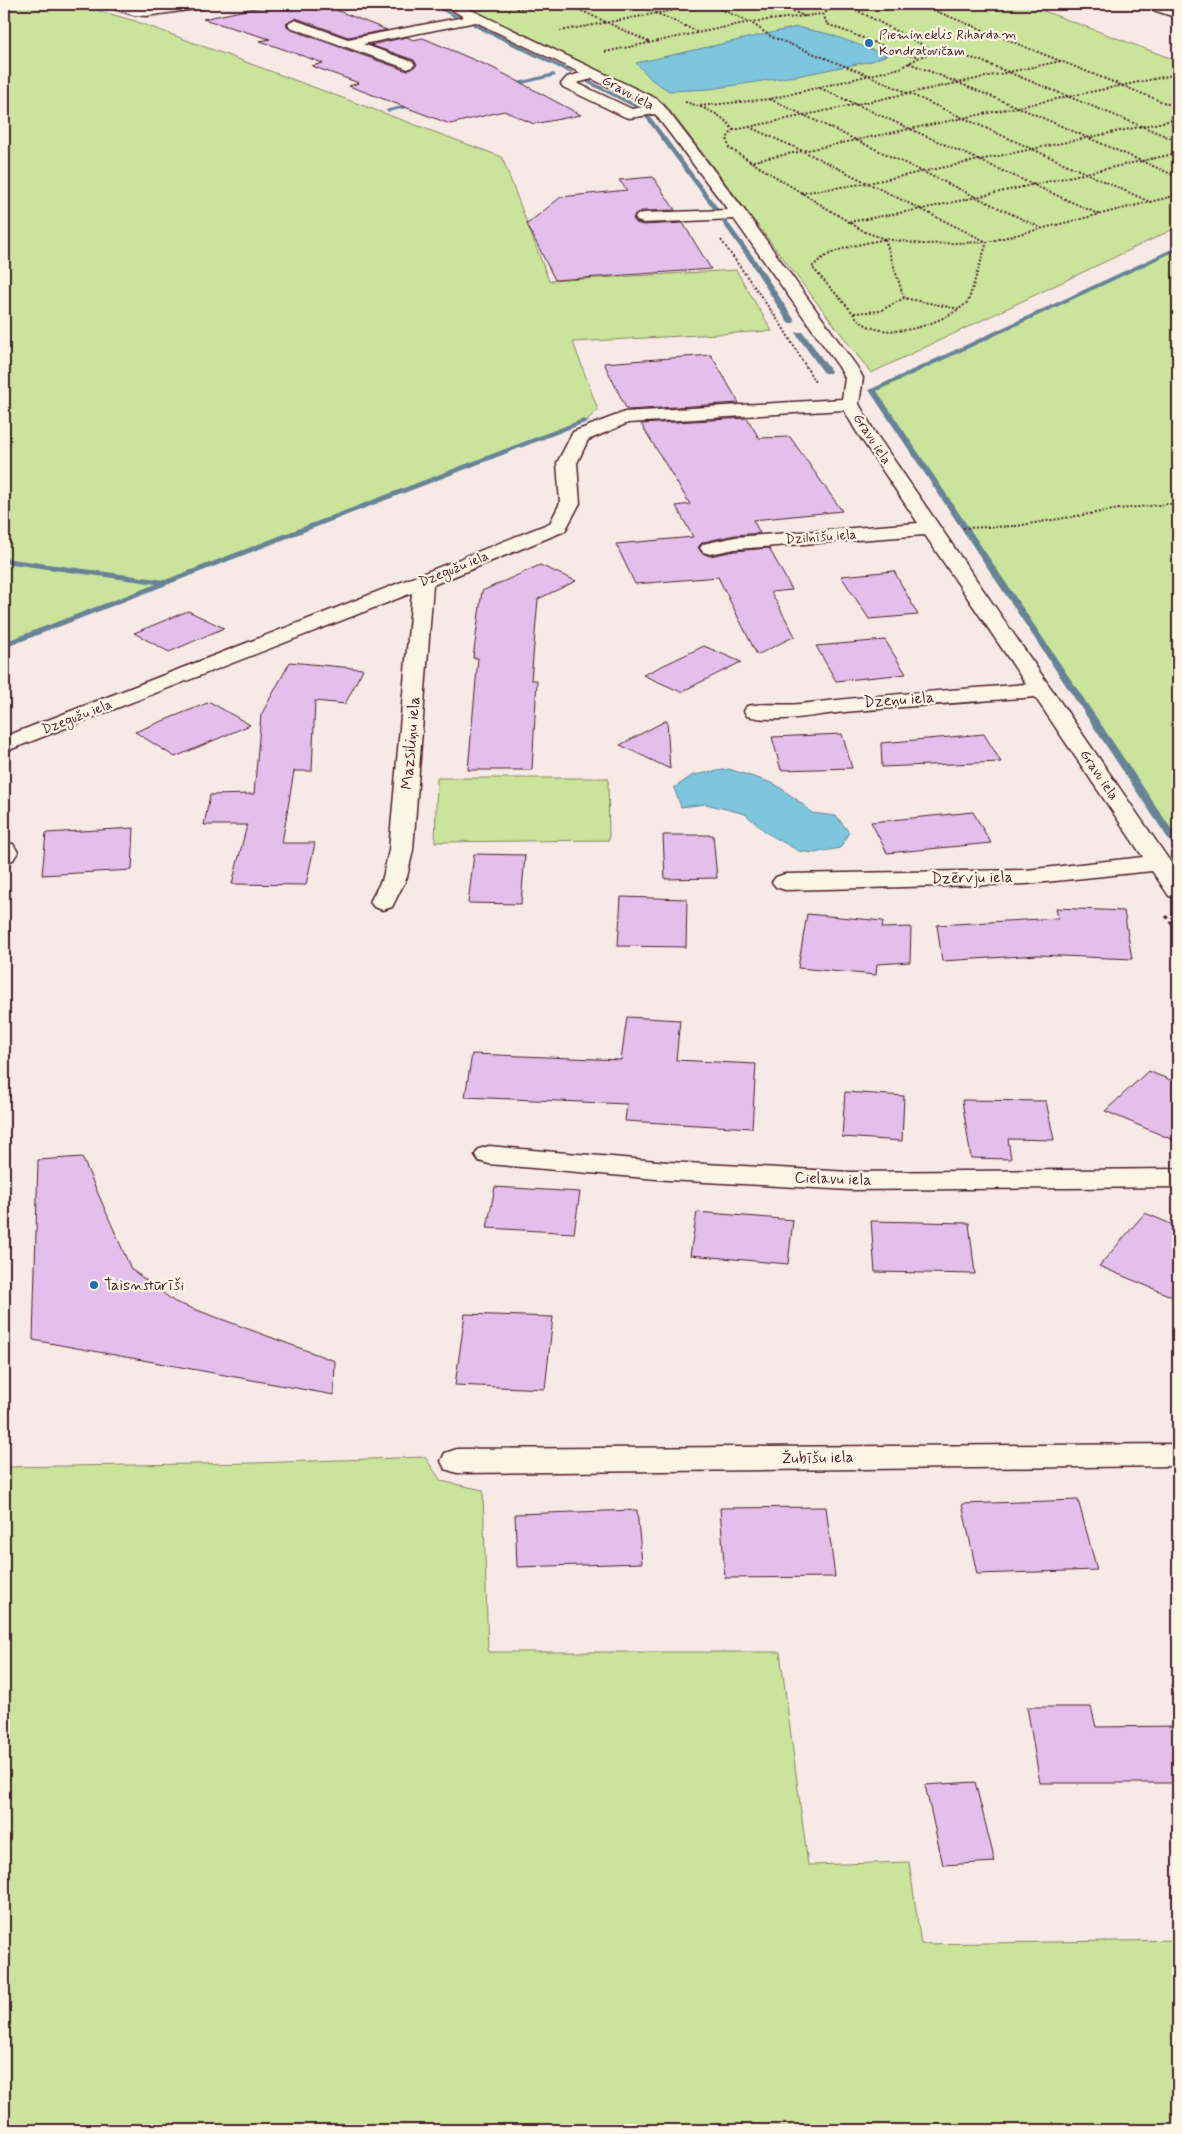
<svg xmlns="http://www.w3.org/2000/svg" width="1182" height="2134" viewBox="0 0 1182 2134" font-family="Mynerve,sans-serif">
  <rect width="100%" height="100%" fill="#f7eae6"/>
  <filter id="ink" filterUnits="userSpaceOnUse"><feTurbulence type="fractalNoise" baseFrequency=".02" numOctaves="2"/><feDisplacementMap in="SourceGraphic" scale="10" xChannelSelector="R" yChannelSelector="G"/><feConvolveMatrix kernelMatrix="1 2 1 2 8 2 1 2 1" color-interpolation-filters="sRGB"/></filter>
  <g filter="url(#ink)">
    <path fill="#cae59b" stroke="#8a8263" d="M4 4H76L135 21 502 157 549 281 736 270 772 331 573 342 598 410 586 421 4 645Z
      M460 4H1025L1178 61V227L871 373 664 103Z
      M1178 248V846L873 390Z
      M437 778H608L609 840 435 842Z
      M425 1457 441 1481 483 1490 488 1652H780L808 1865 909 1862 921 1944 1178 1940V2130H4V1467L255 1463Z"/>
    <path fill="#7dc6dd" stroke="#698396" d="M797 27 829 34 887 55 872 61 802 75 710 89 669 91 652 80 636 63Z
      M729 769 775 784 800 802 812 813 836 816 849 832 840 848 814 853 799 851 767 833 745 814 706 804 681 807 674 788 693 775Z"/>
    <g fill="none" stroke-linecap="round" stroke-linejoin="round">
      <path fill="#698396" fill-rule="evenodd" d="M428 4H435L459 16 454 17Z
        M473 24H477L574 72 569 73 473 26Z
        M554 73 556 76 505 88 502 86Z
        M587 81H591L639 106 634 107 587 83Z
        M418 102 421 104 420 105 388 112 385 110Z
        M645 115H649L718 208V210H714L645 117Z
        M722 220H726L755 259 795 321 794 323H788L749 260 721 221Z
        M1178 246V250L877 391 1178 839V849L1173 846 869 390Z
        M797 332H803L831 371 830 373H824L796 334Z
        M583 419 590 421 4 648V642L156 584 4 563V558L165 580Z"/>
    </g>
    <path fill="#e2c0eb" stroke="#4a1f2b" d="M274 4H321L387 30 348 37 296 18 286 24 289 29 407 71 417 65 414 60 370 45 407 37 413 40 423 38 493 68 581 115 534 124 504 111 450 124 349 86 359 83 312 66 323 63 260 41 270 39 203 19Z
      M653 177 675 210 642 211 635 214 633 219 636 223 643 225 683 223 711 269 555 280 527 224 561 197 627 190 619 180Z
      M711 355 739 403 627 410 604 363Z
      M747 418 759 438 790 437 842 511 753 520 760 533 735 535 703 542 698 547 702 553 710 556 735 551 769 548 792 590 771 592 795 636 757 655 718 577 635 584 616 544 693 537 676 506 690 504 641 424Z
      M540 565 576 581 538 599 531 680H537L532 770H468L478 658H473L482 591Z
      M894 571 918 615 869 619 841 576Z
      M188 611 224 628 169 652 134 633Z
      M885 640 906 674 836 681 816 646Z
      M704 646 741 662 681 692 643 675Z
      M290 662 363 669 345 704 315 701 312 771H294L282 843H315L306 885 232 884 247 825H204L210 795 254 794 261 715Z
      M210 702 250 725 175 757 135 732Z
      M667 720 670 769 620 745Z
      M842 734 852 768 781 770 772 737Z
      M984 734 1001 762 882 767 881 743Z
      M973 812 991 843 887 853 871 822Z
      M134 828 132 870 42 875 46 833Z
      M663 835H713L717 878 665 879Z
      M474 854 525 855 521 904 468 903Z
      M621 897 687 899 686 947 618 946Z
      M1056 908 1124 911 1132 959 1038 955 942 961 937 925 1058 918Z
      M807 914 883 921 882 928 911 927 910 962 877 964 876 975 798 968Z
      M627 1017 680 1020 676 1060 756 1064 752 1128 625 1121 627 1104 465 1097 472 1054 621 1060Z
      M1148 1071 1178 1083V1142L1105 1111Z
      M845 1092 904 1096 902 1141 842 1137Z
      M962 1100 1046 1101 1054 1140 1008 1139 1011 1159 971 1158Z
      M82 1157 131 1269 175 1302 335 1361 334 1395 33 1340 38 1160Z
      M495 1187 580 1192 574 1233 487 1228Z
      M697 1212 793 1220 788 1264 690 1255Z
      M1145 1213 1178 1227V1299L1099 1266Z
      M871 1221 969 1223 975 1274 875 1272Z
      M465 1314 553 1317 545 1389 455 1385Z
      M1078 1500 1097 1570 977 1574 962 1504Z
      M826 1507 835 1577 725 1578 720 1508Z
      M637 1510 642 1563 517 1567 515 1514Z
      M1027 1707H1091L1096 1727 1178 1726V1783H1040Z
      M975 1782 995 1862 943 1865 925 1785Z"/>
    <g fill="none" stroke-linecap="round" stroke-linejoin="round">
      <g stroke="#4a1f2b" stroke-width="3">
        <path id="street" d="M106 4H125L146 8 177 4H210L203 8 146 16 134 15 108 7Z
          M442 4H459L657 99 664 106 745 211 857 367 863 378 859 404 874 431 1178 873V898L1169 896 1152 871 1026 884 785 890 776 887 772 882 776 877 785 874 1026 870 1143 857 1035 697C972 702 908 706 845 712 813 715 779 724 747 716L744 711 747 706C764 702 783 706 800 704 875 695 951 690 1026 684L925 535 735 549 710 554 703 552 700 548 703 544 735 537 918 523 856 431 844 410 628 423 588 440 577 463 580 503 565 531 433 585 413 850 407 877 392 907 383 910 374 907 370 902 383 877 389 850 412 593 4 752V737L316 616 550 523 560 503 557 463 573 432 625 412 842 399 845 378 839 367 734 219 643 223 637 221 635 218 637 215 643 213 728 210 655 114 630 118 625 117 563 87 561 84 567 77 581 73 476 22 363 44 413 62 415 65 408 69 290 27 288 24 295 20 348 39 464 17ZM592 79 647 105 648 106 632 109 577 83Z
          M1142 4H1161L1178 10V18L1144 7Z
          M4 842 13 844 18 852 13 860 4 862Z
          M489 1146 668 1162 850 1172 1178 1169V1187L850 1190 668 1180 489 1164 479 1161 475 1155 479 1149Z
          M1178 1444V1466L457 1473 445 1469 441 1461 445 1453 457 1449Z"/>
      </g>
      <path stroke="#4a1f2b" stroke-width="2" stroke-dasharray="2 2" stroke-linecap="butt" d="M567 4 649 42
        M637 4 698 32
        M709 4 750 22 772 37 870 76 1150 202
        M778 4 806 17
        M845 4 936 52 976 59 1178 141
        M918 4 1178 108
        M516 9 548 4
        M823 14 827 24 904 54 919 57
        M560 31 708 4
        M605 52 750 22 823 14 840 4
        M909 63 1020 108 1178 177
        M820 88 1098 214
        M770 99 1041 228
        M685 102C703 107 723 114 733 130L727 138 729 148 865 232 885 239 923 244 987 242 1178 195
        M700 106 770 99 900 68 920 57 936 52
        M749 127 1061 61
        M733 130 749 127 803 151 987 242 968 302 959 309
        M749 162 1178 74
        M801 193 868 183 1178 119
        M849 222 922 209 1178 153
        M885 239 904 298 959 309C934 325 893 340 864 324 857 320 853 313 848 307 836 294 824 281 812 267 831 247 860 245 885 239Z
        M721 240 782 326 815 382
        M854 313 880 311 904 298
        M963 528 1016 526 1119 509 1178 503"/>
      <path stroke="#4a1f2b" stroke-width="2.5" stroke-dasharray="3 3" stroke-linecap="butt" d="M1166 916 1178 933"/>
      <use href="#street" fill="#fcf5e5" fill-rule="evenodd"/>
    </g>
  </g>
  <g fill="#1f6fb2" stroke="#fcf5e5" stroke-width="2">
    <circle cx="869" cy="43" r="5"/>
    <circle cx="94" cy="1285" r="5"/>
  </g>
  <g text-anchor="middle" dominant-baseline="central" stroke-width="4.5" stroke-linejoin="round" paint-order="stroke">
    <g font-size="14" fill="#4a1f2b" stroke="#fcf5e5" text-anchor="start">
      <text x="879" y="35">Piemineklis Rihardam<tspan x="879" dy="16">Kondratovičam</tspan></text>
    </g>
    <g font-size="14" fill="#4a1f2b" stroke="#fcf5e5">
      <text transform="translate(628 93) rotate(29)">Gravu iela</text>
      <text transform="translate(872 439) rotate(57)">Gravu iela</text>
      <text transform="translate(821 537) rotate(-4)">Dzilnīšu iela</text>
      <text transform="translate(454 569) rotate(-22)">Dzegužu iela</text>
      <text transform="translate(77 717) rotate(-21)">Dzegužu iela</text>
      <text transform="translate(1099 775) rotate(56)">Gravu iela</text>
    </g>
    <g font-size="16" fill="#4a1f2b" stroke="#fcf5e5">
      <text transform="translate(899 700) rotate(-4)">Dzeņu iela</text>
      <text transform="translate(411 743) rotate(-85)">Mazsiliņu iela</text>
      <text transform="translate(972 878) rotate(-1)">Dzērvju iela</text>
      <text transform="translate(833 1179) rotate(2)">Cielavu iela</text>
      <text transform="translate(818 1458) rotate(-1)">Žubīšu iela</text>
    </g>
    <g font-size="16" fill="#4a1f2b" stroke="#fcf5e5" text-anchor="start">
      <text x="104" y="1285">Taisnstūrīši</text>
    </g>
  </g>
  <rect width="1182" height="2134" fill="none" stroke="#fcf5e5" stroke-width="20"/>
  <rect x="10" y="10" width="1162" height="2114" fill="none" stroke="#4a1f2b" stroke-width="2" filter="url(#ink)"/>
</svg>
